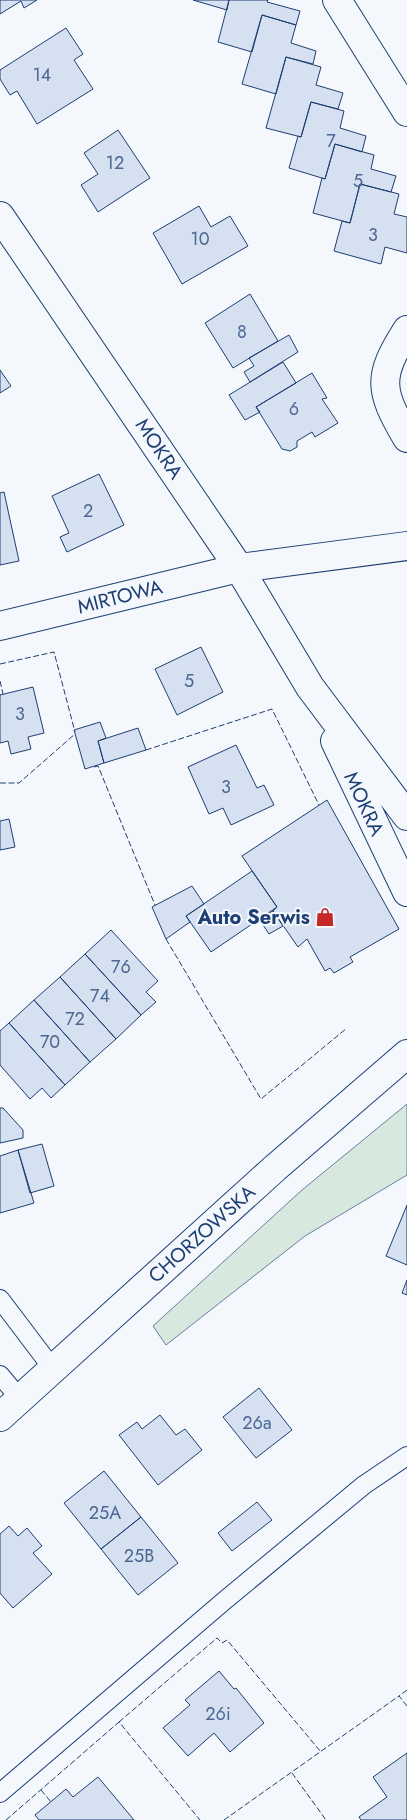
<svg xmlns="http://www.w3.org/2000/svg" width="407" height="1820" viewBox="0 0 407 1820" font-family="Jost,sans-serif">
  <rect width="100%" height="100%" fill="#f4f7fb"/>
  <path fill="#d7e8df" stroke="#687fa3" d="M407 1104V1175L305 1236 166 1345 153 1326 302 1190Z"/>
  <path fill="#d5e0f0" stroke="#1d3f73" d="M0 0H37L24 8 21 1 0 14Z
    M193 0H229L227 10Z
    M229 0H268L267 2 300 11 296 25 262 15 252 52 218 42Z
    M262 15 296 25 291 43 316 51 313 64 286 57 276 94 242 84Z
    M66 28 83 54 74 60 93 89 37 124 17 91 10 95 0 79V70Z
    M286 57 321 67 316 85 343 93 338 109 311 102 301 137 266 128Z
    M311 102 344 111 340 128 366 136 362 152 335 144 325 179 289 168 298 136 301 137Z
    M118 130 150 178 98 212 81 185 98 174 84 153Z
    M335 144 374 155 371 169 396 176 391 192 360 184 350 223 313 213 322 178 325 179Z
    M360 184 399 194 394 214 407 217V253L385 247 381 264 334 251 342 221 350 223Z
    M199 206 211 227 230 216 248 246 182 284 153 233Z
    M250 294 278 341 233 368 205 323Z
    M289 335 298 352 250 382 244 372 254 366 249 358Z
    M283 362 296 383 256 407 260 412 245 420 229 395Z
    M0 370 11 386 0 393Z
    M312 373 327 398 322 399 338 423 315 437 312 432 297 441V447L290 451 282 449 256 407Z
    M99 474 124 525 67 552 60 537 69 533 52 496Z
    M4 492 19 561 0 565V493Z
    M201 647 223 692 177 715 155 669Z
    M33 687 44 733 28 737 31 749 11 754 8 741 0 743V695Z
    M100 722 106 738 98 741 104 763 85 769 74 730Z
    M138 728 146 750 104 763 98 741Z
    M236 745 257 788 264 785 274 805 231 825 223 808 209 814 188 767Z
    M327 800 399 929 350 957 353 962 334 973 330 968 325 971 307 939 298 947 273 911 277 907 242 856Z
    M9 819 15 847 0 850V821Z
    M252 871 277 907 211 952 186 916Z
    M192 886 204 904 186 916 190 922 166 939 152 907Z
    M273 911 283 926 269 934 259 919Z
    M111 930 158 981 146 992 156 1002 141 1015 85 954Z
    M85 954 141 1015 116 1039 60 977Z
    M60 977 116 1039 90 1062 34 1000Z
    M34 1000 90 1062 65 1085 9 1023Z
    M9 1023 65 1085 51 1098 42 1088 30 1099 0 1065V1031Z
    M0 1108H3L23 1130V1138L0 1143Z
    M42 1144 54 1186 30 1193 18 1150Z
    M18 1150 34 1203 0 1213V1156Z
    M407 1205V1265L386 1256Z
    M407 1280V1295L402 1293Z
    M259 1388 292 1430 256 1458 223 1417Z
    M160 1415 176 1435 185 1429 202 1450 158 1485 119 1435 137 1422 142 1429Z
    M104 1471 141 1517 101 1549 64 1503Z
    M257 1502 272 1520 232 1551 218 1533Z
    M141 1517 178 1563 138 1595 101 1549Z
    M9 1526 18 1536 27 1528 42 1546 33 1553 52 1574 13 1608 0 1593V1534Z
    M219 1671 234 1689 236 1688 264 1723 230 1752 214 1733 188 1756 163 1728 190 1705 185 1700Z
    M407 1753V1820H361L359 1817 387 1797 373 1777Z
    M98 1777 134 1820H39L35 1815 66 1789 73 1797Z"/>
  <g fill="none" stroke-linecap="round" stroke-linejoin="round">
    <g stroke="#1d3f73" stroke-width="20">
      <path id="service" d="M0 1299 53 1369
        M0 1375 20 1399
        M0 1793 224 1601 364 1485 407 1456"/>
    </g>
    <g stroke="#1d3f73" stroke-width="30">
      <path id="minor" d="M337 0 407 112
        M0 216 239 568 310 687 407 816
        M407 330C377 377 379 390 407 438
        M0 626 239 568 407 546
        M335 741 407 892"/>
    </g>
    <g stroke="#1d3f73" stroke-width="30">
      <path id="tertiary" d="M0 1417 275 1168 407 1054"/>
    </g>
    <use href="#service" stroke="#f4f7fb" stroke-width="18"/>
    <use href="#minor" stroke="#f4f7fb" stroke-width="28"/>
    <use href="#tertiary" stroke="#f4f7fb" stroke-width="28"/>
    <path stroke="#1d3f73" stroke-width="1" stroke-dasharray="6 2.5" stroke-linecap="butt" d="M0 664 54 652 75 732
      M0 681 3 694
      M146 750 272 709 319 805
      M94 767 98 766 155 905
      M0 783H19L75 734
      M166 939 261 1099 347 1028
      M407 1690 399 1696 407 1706
      M119 1722 217 1638 222 1643 227 1640 321 1752
      M292 1773 326 1820
      M41 1790 51 1802
      M6 1820 119 1722 200 1820
      M224 1820 399 1696"/>
  </g>
  <defs>
    <g id="shop-bare" transform="scale(1.5)"><path d="M-5-2.5h2.3a2.7 3.5 0 0 1 5.4 0H5L5.5 6h-11ZM-1.5-2.5h3a1.5 2.3 0 0 0-3 0Z" fill="#c62828" stroke="#f4f7fb" stroke-width="2.5" paint-order="stroke"/></g>
  </defs>
  <g fill-rule="evenodd">
    <use href="#shop-bare" x="325" y="917"/>
  </g>
  <g text-anchor="middle" dominant-baseline="central" stroke-width="4" stroke-linejoin="round" paint-order="stroke">
    <g font-size="18" fill="#4b6792">
      <text x="42" y="75">14</text>
      <text x="331" y="141">7</text>
      <text x="115" y="163">12</text>
      <text x="358" y="181">5</text>
      <text x="373" y="235">3</text>
      <text x="200" y="239">10</text>
      <text x="242" y="332">8</text>
      <text x="294" y="409">6</text>
      <text x="88" y="511">2</text>
      <text x="189" y="681">5</text>
      <text x="20" y="714">3</text>
      <text x="226" y="787">3</text>
      <text x="121" y="967">76</text>
      <text x="100" y="996">74</text>
      <text x="75" y="1019">72</text>
      <text x="50" y="1042">70</text>
      <text x="257" y="1423">26a</text>
      <text x="105" y="1513">25A</text>
      <text x="139" y="1556">25B</text>
      <text x="218" y="1714">26i</text>
    </g>
    <g font-size="20" fill="#1d3f73" stroke="#f4f7fb">
      <text transform="translate(159 449) rotate(56)">MOKRA</text>
      <text transform="translate(120 597) rotate(-14)">MIRTOWA</text>
      <text transform="translate(364 804) rotate(65)">MOKRA</text>
      <text transform="translate(202 1234) rotate(-42)">CHORZOWSKA</text>
    </g>
    <g font-size="20" font-weight="bold" fill="#1d3f73" stroke="#f4f7fb" text-anchor="end">
      <text x="310" y="917">Auto Serwis</text>
    </g>
  </g>
</svg>
